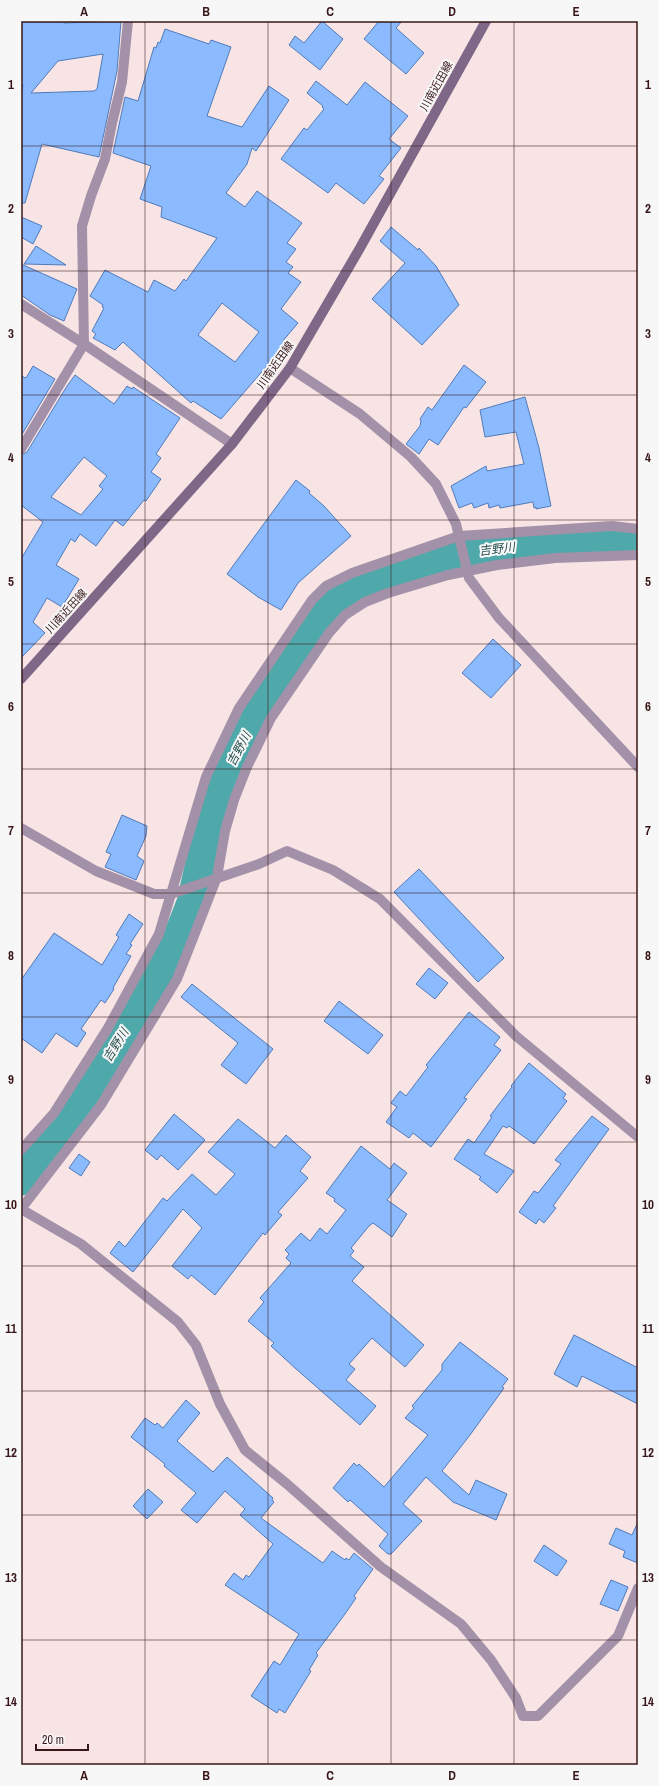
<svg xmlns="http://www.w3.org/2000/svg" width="659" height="1786" viewBox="0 0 659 1786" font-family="'Archivo Narrow','Noto Sans JP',sans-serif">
  <rect width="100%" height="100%" fill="#f8e4e4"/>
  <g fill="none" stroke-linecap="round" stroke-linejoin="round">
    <path stroke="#4fa8aa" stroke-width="31" d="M21 1180 63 1130 133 1018 177 941 192 903 216 796 237 751 279 680 326 611 342 594 407 569 491 548 638 541"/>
  </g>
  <path fill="#8bbafe" stroke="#4f7bba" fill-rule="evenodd" d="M21 21H63L64 23 121 21 117 71 99 157 42 144 25 203H21V94L23 85H21ZM103 54 97 89 94 91 31 93 58 61Z
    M322 21 343 39 320 70 289 45 295 36 304 43Z
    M379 21H402L396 28 424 53 406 74 364 39Z
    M165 29 209 44 211 40 231 47 207 116 242 127 269 86 289 100 256 151 252 148 247 164 226 193 245 207 257 191 302 223 287 243 296 249 286 262 293 267 288 273 301 282 281 309 298 323 282 342 285 345 221 419 193 401 191 403 123 342 115 350 93 338 96 334 92 331 104 308 102 307 103 305 90 296 105 270 148 292 154 280 175 291 184 279 186 281 217 238 161 217 162 207 140 199 151 166 113 153 125 97 138 101 154 47 156 48 158 42 160 43ZM222 303 259 332 235 362 198 335Z
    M316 81 347 105 365 82 408 116 389 139 401 148 379 176 384 179 364 204 336 183 328 193 281 159 304 128 307 130 324 109 322 107 323 106 307 93Z
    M21 217 42 226 33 244 21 237Z
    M391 227 418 250 419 248 436 266 459 305 422 345 372 299 405 263 380 241Z
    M36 246 66 265 24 264Z
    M21 264 77 289 64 321 50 315 21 295Z
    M464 365 486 382 466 408 464 407 438 445 429 439 419 454 406 444 420 426 421 421 420 419 428 407 432 410Z
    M33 366 55 379 21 436V376L26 378Z
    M75 375 114 404 127 386 132 389 133 387 180 418 156 454 161 458 151 472 161 479 146 501 144 500 123 526 115 520 96 546 80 534 75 542 71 539 56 565 79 579 62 607 47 598 33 622 45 633 21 658V559L43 522 21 505V455L27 452 67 386ZM84 457 107 476 99 486 103 489 81 515 51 497Z
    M525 397 539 448 551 506 536 509V507L534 508 533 502 500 508 499 505 489 508 488 503 474 508 472 503 459 508 451 486 486 466 487 471 524 464 516 432 485 437 480 410Z
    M296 480 310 491 309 493 324 506 351 536 298 583 281 610 258 597 227 574Z
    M493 639 521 665 491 698 462 673Z
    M122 815 147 826 146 836 137 856 144 861 136 880 105 867 111 854 106 852Z
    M419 869 504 958 478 982 394 892Z
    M129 914 143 924 130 944 132 945 126 954 131 956 113 988 114 989 105 1003 101 1000 81 1029 86 1033 77 1047 56 1033 42 1053 21 1038V980L54 933 102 965 119 937 116 935Z
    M429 968 448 983 435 999 416 984Z
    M192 984 273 1049 246 1084 221 1065 238 1043 181 997Z
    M339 1001 383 1035 368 1054 324 1021Z
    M469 1012 500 1037 494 1045 501 1050 464 1098 467 1099 431 1147 413 1133 409 1138 386 1122 397 1107 391 1103 400 1091 406 1096 428 1067 426 1065Z
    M529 1063 566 1094 563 1098 567 1101 534 1144 509 1126 507 1128 503 1126 484 1154 514 1171 497 1193 479 1179 481 1177 454 1159 468 1139 474 1143 492 1117 490 1116 512 1087 511 1086Z
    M174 1114 205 1140 178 1170 161 1155 157 1160 145 1150Z
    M592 1116 609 1129 553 1206 556 1208 544 1223 539 1219 536 1224 519 1212 534 1191 538 1193 561 1164 555 1160Z
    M238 1119 275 1148 286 1135 311 1157 300 1171 308 1178 278 1212 282 1215 265 1235 263 1233 215 1295 191 1275 188 1279 172 1266 202 1228 183 1209 133 1272 110 1253 119 1241 125 1247 163 1198 167 1201 192 1174 216 1195 235 1174 208 1152Z
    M361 1146 390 1169 394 1163 407 1173 387 1200 407 1214 392 1237 373 1223 369 1226 351 1248 354 1251 350 1256 364 1267 352 1281 424 1345 405 1367 372 1338 349 1364 355 1369 346 1380 376 1406 360 1425 295 1368 271 1346 274 1343 248 1321 264 1302 260 1298 291 1263 286 1258 289 1254 285 1250 301 1233 310 1241 320 1228 327 1234 346 1210 334 1201 335 1199 326 1193Z
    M79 1154 90 1162 81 1176 69 1168Z
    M574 1335 638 1368V1404L582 1376 577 1387 554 1374Z
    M460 1342 508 1379 502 1387 504 1388 470 1435 442 1471 469 1495 476 1480 507 1494 496 1520 453 1502 426 1477 403 1504 422 1521 391 1554H388L379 1546 388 1534 350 1500 348 1502 333 1488 354 1463 357 1466 359 1464 384 1487 428 1435 405 1418 414 1408 412 1406 442 1370V1364Z
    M186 1400 200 1413 177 1441 213 1472 227 1457 273 1498 272 1500 274 1502 261 1518 323 1563 332 1551 345 1560 346 1558 349 1560 354 1553 373 1569 354 1596 356 1598 345 1614 316 1653 318 1655 309 1670 311 1671 285 1713 279 1709 277 1713 251 1696 274 1661 280 1665 299 1634 225 1585 234 1573 243 1580 246 1575 249 1577 273 1544 240 1515 245 1509 225 1491 197 1523 181 1510 196 1493 164 1466 165 1464 131 1437 145 1418 155 1425 157 1423 163 1428Z
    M148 1489 163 1502 147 1519 133 1506Z
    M638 1522V1563L623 1557 625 1551 609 1544 616 1528 632 1535Z
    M544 1545 567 1561 557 1576 534 1561Z
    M611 1580 628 1587 618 1611 600 1604Z"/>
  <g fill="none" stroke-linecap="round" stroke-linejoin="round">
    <path stroke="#a291a8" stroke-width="10" d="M21 304 84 344 232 444
      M290 368 360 414 411 457 436 484 456 524 469 578 499 618 638 767
      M21 449 84 344 82 226 91 196 105 159 112 123 122 82 128 21
      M21 828 96 871 154 894H171L259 864 287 851 333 870 380 899 516 1036 638 1137
      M21 1150 54 1113 108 1028 159 934 206 777 239 708 312 600 326 586 352 573 459 536 612 526 638 529
      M21 1209 101 1105 177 979 217 877 225 831 234 800 247 767 271 718 329 633 345 615 365 602 388 593 448 575 497 565 555 558 638 555
      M21 1209 81 1244 178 1322 196 1345 220 1404 245 1450 287 1484 381 1567 461 1624 491 1660 516 1698 523 1716H538L618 1636 638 1588"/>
    <path stroke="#7f6788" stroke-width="10" d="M21 679 232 444 290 368 360 248 486 21"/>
  </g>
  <path fill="none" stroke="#391719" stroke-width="1" stroke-opacity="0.55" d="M145 21V1765M268 21V1765M391 21V1765M514 21V1765M21 146H638M21 271H638M21 395H638M21 520H638M21 644H638M21 769H638M21 893H638M21 1017H638M21 1142H638M21 1266H638M21 1391H638M21 1515H638M21 1640H638"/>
  <g text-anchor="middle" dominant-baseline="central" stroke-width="4" stroke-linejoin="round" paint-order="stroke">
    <g font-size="11" fill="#391719" stroke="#f7f7f7">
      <text transform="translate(436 86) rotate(-61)">川南近田線</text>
      <text transform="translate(275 365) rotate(-55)">川南近田線</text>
      <text transform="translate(66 611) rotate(-48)">川南近田線</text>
    </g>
    <g font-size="12" font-style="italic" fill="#264f4f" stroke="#f7f7f7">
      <text transform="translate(497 549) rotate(-7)">吉野川</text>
      <text transform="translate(239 749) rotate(-62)">吉野川</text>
      <text transform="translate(116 1045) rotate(-58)">吉野川</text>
    </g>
  </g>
  <rect width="659" height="1786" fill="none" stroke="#f7f7f7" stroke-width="44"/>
  <path d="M36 1744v6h52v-6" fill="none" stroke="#391719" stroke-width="2"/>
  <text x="42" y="1744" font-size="12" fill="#391719" stroke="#f7f7f7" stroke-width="3" paint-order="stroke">20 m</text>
  <rect x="22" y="22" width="615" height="1742" fill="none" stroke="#391719" stroke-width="1.5"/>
  <g font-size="13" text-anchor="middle" font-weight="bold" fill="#391719">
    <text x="84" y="16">A</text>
    <text x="206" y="16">B</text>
    <text x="330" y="16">C</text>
    <text x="452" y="16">D</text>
    <text x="576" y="16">E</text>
    <text x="11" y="89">1</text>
    <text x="648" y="89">1</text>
    <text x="11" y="213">2</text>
    <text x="648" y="213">2</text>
    <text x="11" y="338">3</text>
    <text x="648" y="338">3</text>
    <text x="11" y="462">4</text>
    <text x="648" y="462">4</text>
    <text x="11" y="586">5</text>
    <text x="648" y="586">5</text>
    <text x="11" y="711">6</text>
    <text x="648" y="711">6</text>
    <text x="11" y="835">7</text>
    <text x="648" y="835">7</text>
    <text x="11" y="960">8</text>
    <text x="648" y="960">8</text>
    <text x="11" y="1084">9</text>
    <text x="648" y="1084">9</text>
    <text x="11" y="1209">10</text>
    <text x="648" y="1209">10</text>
    <text x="11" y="1333">11</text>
    <text x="648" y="1333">11</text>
    <text x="11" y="1457">12</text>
    <text x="648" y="1457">12</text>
    <text x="11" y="1582">13</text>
    <text x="648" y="1582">13</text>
    <text x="11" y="1706">14</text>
    <text x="648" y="1706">14</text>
    <text x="84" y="1780">A</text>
    <text x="206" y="1780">B</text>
    <text x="330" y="1780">C</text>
    <text x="452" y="1780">D</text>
    <text x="576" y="1780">E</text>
  </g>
</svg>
